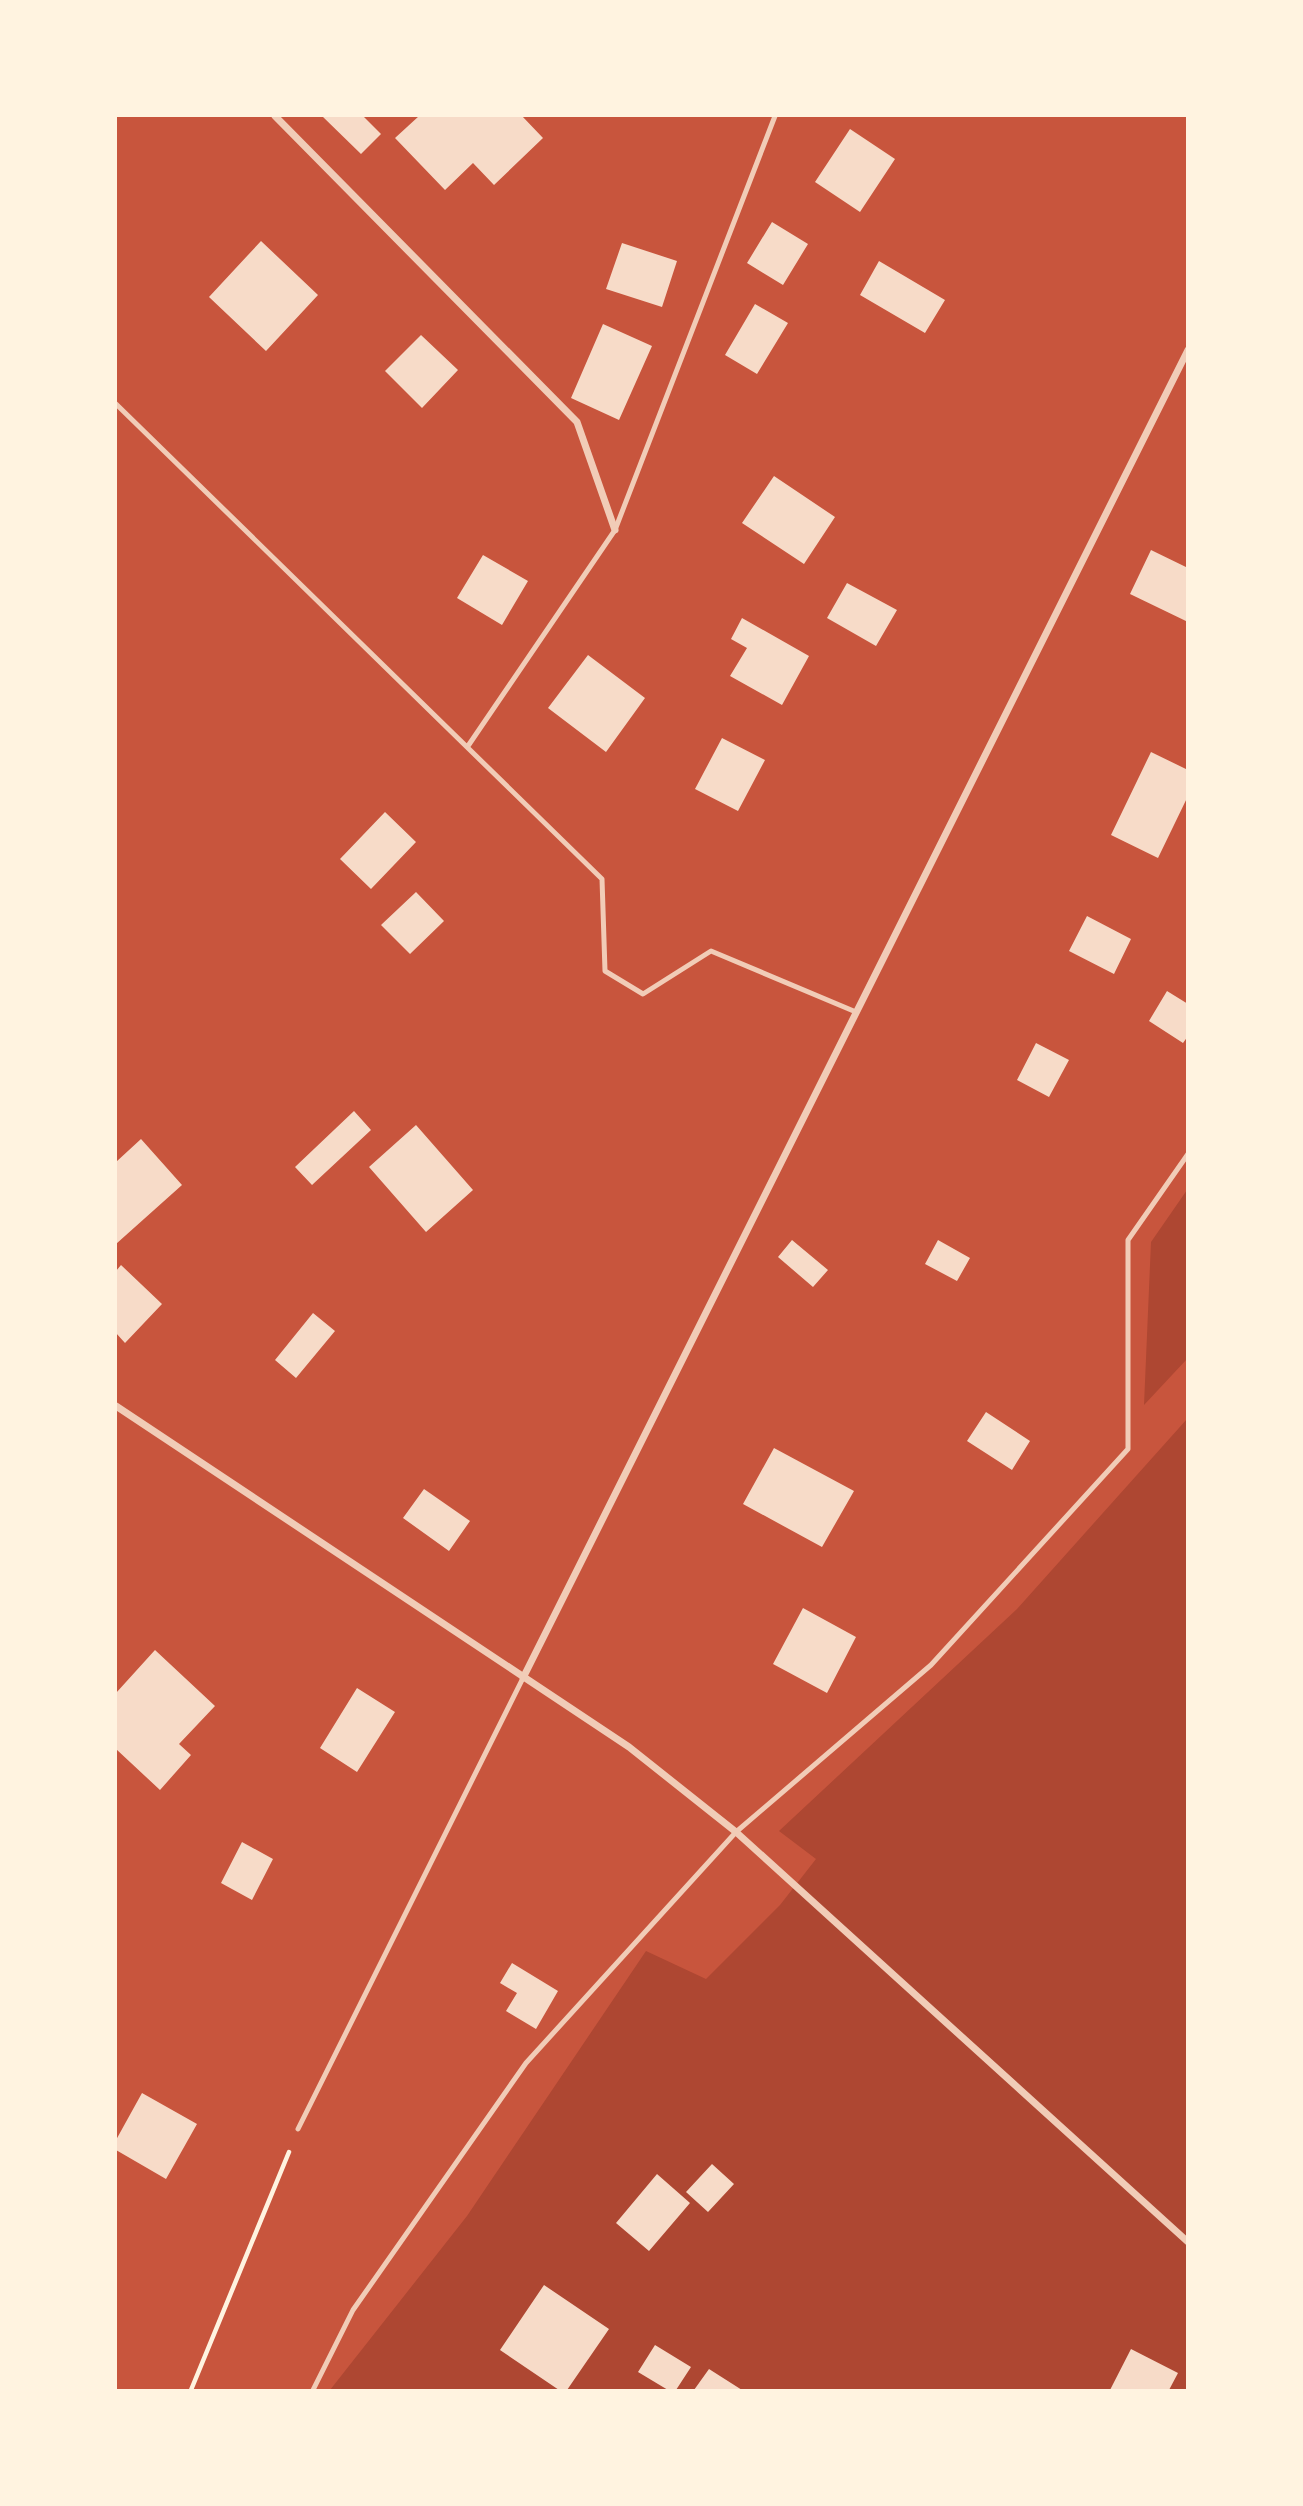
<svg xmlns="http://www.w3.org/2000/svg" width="1303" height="2506" viewBox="0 0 1303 2506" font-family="Ubuntu,sans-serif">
  <rect width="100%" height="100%" fill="#c8553d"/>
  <path fill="#ae4732" d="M1187 1190V1359L1144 1405 1151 1242Z
    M1187 1419V2390H330L467 2216 646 1951 706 1979 780 1905 816 1859 779 1831 1017 1609Z"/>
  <path fill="#f7dbc8" d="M322 116H363L381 134 361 154Z
    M419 116H522L543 138 494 185 473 163 445 190 395 138Z
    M850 129 895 159 860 212 815 182Z
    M772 222 808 244 783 285 747 263Z
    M261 241 318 295 266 351 209 297Z
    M622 243 677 261 662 307 606 289Z
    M879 261 945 300 925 333 860 295Z
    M755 304 788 323 757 374 725 355Z
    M603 324 652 346 619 420 571 398Z
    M421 335 458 370 422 408 385 371Z
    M774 476 835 517 804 564 742 523Z
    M1151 550 1188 568V622L1130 594Z
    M483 555 528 581 502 625 457 598Z
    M847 583 897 610 876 646 827 618Z
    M742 618 809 656 782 705 730 676 747 648 731 639Z
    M588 655 645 698 606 752 548 708Z
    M722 738 765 760 738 811 695 789Z
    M1151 752 1188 770V796L1158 858 1111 835Z
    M385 812 416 842 371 889 340 859Z
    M416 892 444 921 410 954 381 925Z
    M1087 916 1131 939 1114 974 1069 951Z
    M1167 991 1188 1004V1036L1183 1043 1149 1021Z
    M1036 1043 1069 1060 1049 1097 1017 1080Z
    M354 1111 371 1130 312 1185 295 1167Z
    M416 1125 473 1190 426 1232 369 1167Z
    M141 1139 182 1185 116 1244V1162Z
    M792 1240 828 1270 813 1287 778 1257Z
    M938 1240 970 1258 957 1281 925 1264Z
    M121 1265 162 1304 125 1343 116 1333V1271Z
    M313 1313 335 1331 296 1378 275 1360Z
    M986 1412 1030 1441 1012 1470 967 1441Z
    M774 1448 854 1491 822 1547 743 1504Z
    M424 1489 470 1521 449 1551 403 1518Z
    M803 1608 856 1637 827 1693 773 1664Z
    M155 1650 215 1706 179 1744 191 1755 160 1790 116 1749V1693Z
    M357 1688 395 1712 357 1772 320 1748Z
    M242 1842 273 1859 252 1900 221 1883Z
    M512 1963 558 1991 536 2029 506 2011 517 1993 500 1983Z
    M142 2093 197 2124 166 2179 116 2150V2140Z
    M712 2164 734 2184 708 2212 686 2192Z
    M657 2174 690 2203 649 2251 616 2223Z
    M544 2285 609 2329 567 2390H559L500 2350Z
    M655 2345 691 2367 676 2390H668L638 2372Z
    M1131 2349 1178 2373 1169 2390H1110Z
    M709 2369 742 2390H694Z"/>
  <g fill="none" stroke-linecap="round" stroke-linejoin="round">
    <path stroke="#fff3e0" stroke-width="4.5" d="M191 2390 289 2152"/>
    <path stroke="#f1ccb7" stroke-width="5" d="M116 404 602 879 605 971 643 994 711 951 856 1012
      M468 746 615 530 775 116
      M298 2129 523 1678
      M313 2390 353 2310 526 2063 736 1832 931 1665 1128 1449V1240L1188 1154"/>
    <path stroke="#f1ccb7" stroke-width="7" d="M275 116 577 422 615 530
      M116 1406 629 1747 736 1832 1188 2242
      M523 1678 1188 350"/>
  </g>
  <rect width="1303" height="2506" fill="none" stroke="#fff3e0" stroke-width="234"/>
</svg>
